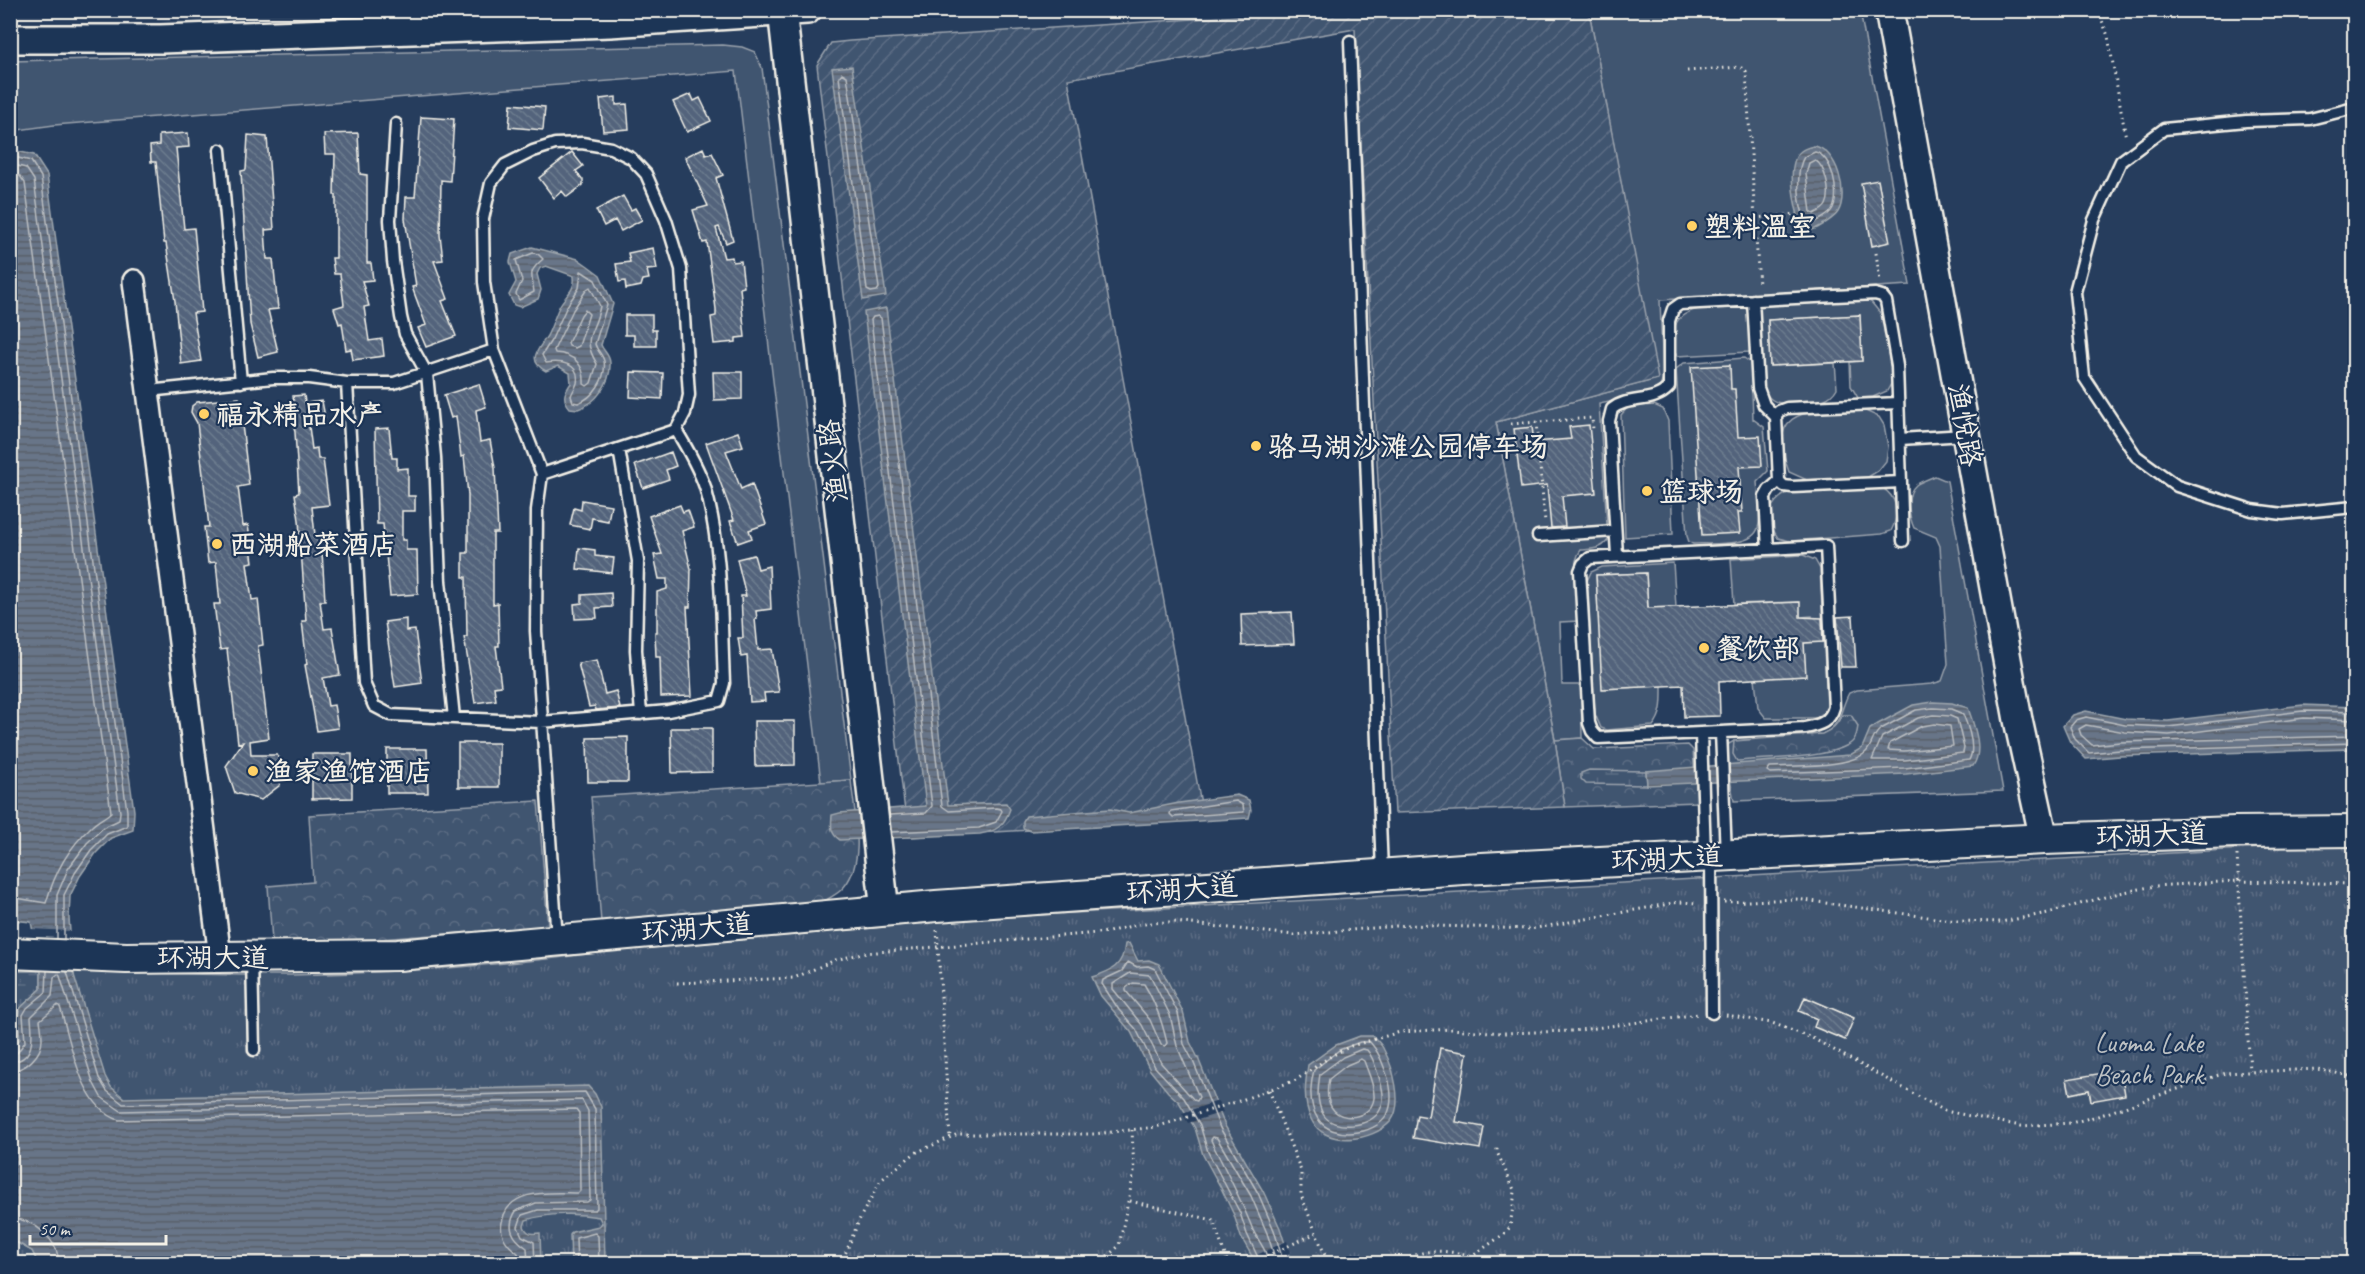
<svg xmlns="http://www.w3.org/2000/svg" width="2365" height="1274" viewBox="0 0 2365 1274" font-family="Caveat,'LXGW WenKai TC',sans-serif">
  <defs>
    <pattern id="forest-crowns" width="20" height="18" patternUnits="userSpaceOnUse" patternTransform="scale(1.5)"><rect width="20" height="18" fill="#40546f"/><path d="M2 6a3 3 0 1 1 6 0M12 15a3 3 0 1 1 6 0" fill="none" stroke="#5c6d84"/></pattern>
    <pattern id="wetland-marsh" width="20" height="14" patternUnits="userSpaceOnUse" patternTransform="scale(1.5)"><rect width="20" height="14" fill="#40546f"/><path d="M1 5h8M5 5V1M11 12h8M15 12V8" fill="none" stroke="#5c6d84"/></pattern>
    <pattern id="park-tufts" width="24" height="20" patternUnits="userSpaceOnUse" patternTransform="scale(1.5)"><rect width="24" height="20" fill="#40546f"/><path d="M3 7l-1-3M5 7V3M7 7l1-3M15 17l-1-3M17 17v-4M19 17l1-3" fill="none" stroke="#5c6d84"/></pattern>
    <pattern id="garden-furrows" width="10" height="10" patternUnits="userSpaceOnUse" patternTransform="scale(1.5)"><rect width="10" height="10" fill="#40546f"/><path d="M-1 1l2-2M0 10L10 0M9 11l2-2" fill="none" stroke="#5c6d84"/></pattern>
    <pattern id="water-rules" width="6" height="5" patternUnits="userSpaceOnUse" patternTransform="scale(1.5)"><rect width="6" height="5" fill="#677588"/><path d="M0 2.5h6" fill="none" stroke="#585e67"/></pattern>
    <pattern id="building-back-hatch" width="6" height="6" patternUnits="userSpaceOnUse" patternTransform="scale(1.5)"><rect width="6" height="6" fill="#52647b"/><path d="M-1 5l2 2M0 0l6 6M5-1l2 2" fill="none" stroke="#6c7b8e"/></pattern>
  </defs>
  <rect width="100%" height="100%" fill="#263d5d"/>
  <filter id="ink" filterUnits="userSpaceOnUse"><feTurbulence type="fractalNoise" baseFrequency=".0167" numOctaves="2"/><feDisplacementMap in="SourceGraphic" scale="12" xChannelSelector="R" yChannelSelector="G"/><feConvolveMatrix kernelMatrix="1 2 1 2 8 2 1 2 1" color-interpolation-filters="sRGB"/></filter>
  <g filter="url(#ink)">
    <path fill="#40546f" stroke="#9aa2ac" stroke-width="1.5" d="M1589 11H1860L1910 285 1660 300 1663 379 1659 389 1653 393 1599 404 1608 540C1601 550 1592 549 1581 550 1569 564 1577 602 1579 621L1560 622 1562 685H1581L1582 738 1555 740 1496 422 1657 379Z
      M723 45 742 47 755 52 762 68 851 780 821 782 736 71 54 125 11 131 10 61Z
      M1863 299 1871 302 1881 314 1891 368 1892 382 1887 391 1873 397 1858 398 1851 386 1850 362 1862 361 1860 315 1768 320 1770 366 1835 363 1837 388C1830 401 1817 402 1804 402 1794 403 1780 406 1771 399 1755 386 1759 332 1758 312L1760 307 1765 304Z
      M1744 306 1748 312 1751 349 1749 352 1677 356C1673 350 1674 342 1674 334 1674 302 1721 308 1744 306Z
      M1744 358 1751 363 1753 419 1764 427 1768 471 1757 482C1758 495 1762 515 1758 528 1752 548 1710 543 1693 544L1689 542 1687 536 1676 369 1684 363Z
      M1654 405 1663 409 1668 421 1673 534 1625 537 1621 415 1628 407Z
      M1861 409 1879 417 1884 425 1888 447 1886 461 1878 471 1868 477 1807 480 1789 472C1764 404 1813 412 1861 409Z
      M1935 476 1947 481 2003 791 1734 801 1725 751 1727 745 1734 741 1822 734C1842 726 1840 709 1849 693L1857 690 1932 684 1942 681 1948 664 1940 546 1936 537 1914 528C1909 517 1905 494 1916 485 1921 481 1929 479 1935 476Z
      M1881 487C1898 497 1900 514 1891 531L1882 534 1790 541 1778 538C1765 518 1767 503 1789 492Z
      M1803 555 1815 560 1820 569 1827 706 1823 713 1816 718H1766L1758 708 1755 678 1805 676 1804 643 1814 642 1812 616 1800 617 1799 602 1734 604 1731 559Z
      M1673 563 1676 607 1648 608 1646 573 1596 575 1603 689 1662 686C1662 701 1663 714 1653 726L1607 730 1601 728 1595 714 1587 581 1591 572 1602 567Z"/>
    <path fill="url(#forest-crowns)" stroke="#9aa2ac" stroke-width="1.5" d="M1842 715H1851L1858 726C1857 733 1856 741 1848 745 1823 759 1767 758 1737 761L1733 754 1734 741 1822 734C1832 730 1837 725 1842 715Z
      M1582 738 1594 749 1688 745 1693 750 1697 802 1565 807 1555 740Z
      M851 780C854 813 868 864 841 890 836 895 827 899 821 903L601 922 591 797Z
      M538 801 548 926 380 939 272 941 268 886 313 882 309 815Z"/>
    <path fill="url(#wetland-marsh)" stroke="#9aa2ac" stroke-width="1.5" d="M1589 770 1646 771 1647 785 1586 784 1581 779V773Z
      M11 971H41V989C17 1013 15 1003 20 1039L11 1050Z
      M10 1239 32 1251 38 1263H11Z"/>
    <path fill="url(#park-tufts)" stroke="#9aa2ac" stroke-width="1.5" d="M2354 843V1263H87L74 971C146 972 219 976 292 975 396 973 500 966 604 952L982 918Z"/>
    <path fill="url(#garden-furrows)" stroke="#9aa2ac" stroke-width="1.5" d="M1319 11H1589L1658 379 1496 422 1555 740 1565 807 1395 813 1355 29 1068 79 1204 820 908 837 817 65 831 43 850 41Z"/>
    <path fill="url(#water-rules)" stroke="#9fa7ae" stroke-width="1.5" d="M852 66 886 296 863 300 832 68Z
      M1814 146C1837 149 1849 194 1838 212 1835 217 1828 221 1824 224 1816 229 1811 232 1802 229 1796 211 1784 164 1801 151 1805 148 1810 147 1814 146Z
      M11 150 34 155 47 175 134 811 133 830 111 838 96 853 80 876 70 896 69 918 73 972 105 1076 111 1087 124 1098 588 1086 595 1094 601 1107 605 1263H571L570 1235 572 1232 599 1226 602 1223 599 1217C577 1213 548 1213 526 1220L524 1226C527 1234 531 1234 540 1233L541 1263H38L32 1251 11 1239 10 1050 20 1039C15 1003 17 1013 41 989V971L31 922 13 920 11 916Z
      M532 247 578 259 588 266 600 275 613 304 601 345C604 352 610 355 610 363 611 382 597 403 578 409L570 408C561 398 565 392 571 383L570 373 558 366 546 371C525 360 540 348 547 336 552 327 555 315 560 305 564 298 571 293 573 286 575 282 574 280 574 276L546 266 540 268 537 274 541 290 538 299 520 307 514 305 509 295 516 282 510 262 512 254Z
      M886 308 948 805 1006 803 1010 809C1004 826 997 831 980 834L840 840C830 834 831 826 832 815L840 813 926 806 864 312Z
      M1933 702 1952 703 1968 708C1974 725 1984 750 1973 766L1906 774 1647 785 1646 771 1850 755 1862 748 1870 729 1878 724 1913 705Z
      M2303 705 2354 707V749L2120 756 2086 759 2070 742 2063 726 2073 715 2086 711 2126 719 2168 721Z
      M1237 795 1249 800 1251 810 1249 818 1031 831 1023 828V821L1026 816 1110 809 1129 813 1179 803Z
      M1129 943 1138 961 1149 960 1159 964 1183 1012 1190 1042 1198 1058 1225 1126 1263 1191 1280 1228 1291 1263H1256L1241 1237 1234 1215 1221 1188 1203 1155 1195 1128 1179 1102 1168 1092 1150 1070 1131 1032 1101 996 1092 977C1112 971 1123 966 1125 944Z
      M1360 1036H1373C1377 1040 1382 1045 1384 1050 1393 1067 1404 1104 1391 1121 1373 1142 1324 1148 1311 1119 1303 1101 1305 1084 1308 1065L1336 1045Z"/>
    <path fill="#263d5d" d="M30 929 71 931 74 971H38Z
      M1218 1101 1223 1112 1188 1123 1182 1113Z
      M1287 1241 1290 1253 1267 1263 1253 1264 1250 1258Z"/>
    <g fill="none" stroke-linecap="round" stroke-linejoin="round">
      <path stroke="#bcbfc2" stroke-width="1.5" d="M842 73 847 76 879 288 877 291 871 292 867 290 839 77Z
        M1815 152C1832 155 1840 194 1833 208 1829 216 1817 222 1809 224 1798 213 1795 171 1804 157Z
        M10 156 31 161 41 177 127 811V826L107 834 91 850 75 873 64 895V939
        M1815 160C1825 166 1832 193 1826 205 1824 209 1818 212 1814 214L1811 212 1806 174 1809 163Z
        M10 164 26 168 34 180 120 812 119 820 104 827 87 843 68 869 57 895V939
        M10 173 20 176 25 183 111 812C106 817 98 820 92 826 68 848 55 872 46 903L10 897
        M533 253 538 254 543 259C527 273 532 273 534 292L519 300 516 294 522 281 516 260Z
        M581 271 595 280 607 305 595 344C597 351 603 355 604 361 607 378 593 398 578 403L573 402 571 396C572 392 576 387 577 383 581 362 559 361 546 363L542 355 552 339 567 306 579 288Z
        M590 287 600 306C595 334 580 336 597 364L591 383 587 386 584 384C585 365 574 354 555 353L554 350 573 310 587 289Z
        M585 310 589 314 579 346 575 348 569 346 568 343 581 315Z
        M1933 708 1951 709 1963 714C1968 726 1976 748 1969 760L1905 768 1770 773 1767 771 1770 767C1793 765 1850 768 1866 752 1873 745 1872 735 1881 729L1916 710Z
        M2354 712 2303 711 2168 727 2125 725 2086 717 2076 720 2070 727 2075 739 2089 753 2120 750 2354 743
        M1933 715 1950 716 1957 719 1964 748 1963 753 1905 760H1872L1882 737 1918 718Z
        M2354 720 2304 718 2169 735 2125 732 2086 725 2079 729 2081 735 2092 745 2120 742 2354 736
        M1934 724 1950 726 1953 746 1904 751 1888 750 1890 743 1922 726Z
        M1236 801 1243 805 1244 812 1173 817 1170 814 1171 811Z
        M889 815 926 813 932 806 871 320 873 317 878 316 881 318 942 806 949 811 996 808 1001 809 1002 811 996 822 979 828 891 832
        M67 972 99 1078 107 1091 123 1104 585 1092 595 1109 597 1208 595 1210H538L522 1215 518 1227 522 1236 534 1242 535 1264
        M1130 973 1150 975 1170 1015 1177 1046 1199 1097 1197 1101 1194 1100 1161 1063 1142 1025 1113 989V984Z
        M1133 983 1144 984C1156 1003 1162 1021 1167 1043L1165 1046 1161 1045 1150 1020 1126 991V988Z
        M1360 1042H1370C1379 1052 1382 1062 1387 1075 1391 1087 1393 1103 1387 1115 1375 1136 1331 1140 1318 1119 1308 1104 1310 1086 1314 1070L1339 1050Z
        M1362 1049 1367 1050C1373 1057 1375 1065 1378 1074 1382 1086 1386 1099 1380 1110 1372 1127 1333 1132 1323 1114 1316 1102 1318 1087 1320 1074L1343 1057Z
        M10 1054 17 1053 25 1042 23 1015 27 1008 46 992 47 971
        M1361 1059 1364 1061C1368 1072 1375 1086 1374 1098 1372 1123 1318 1129 1329 1079L1347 1065Z
        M10 1062C37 1060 32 1034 31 1017L52 996 54 977 58 974 60 976 93 1082 101 1097 121 1111 582 1100 588 1111 590 1200 587 1202 536 1203 516 1211C506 1227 512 1238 527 1248L528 1264
        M10 1071C26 1070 42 1055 42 1039 42 1033 41 1026 40 1020L58 1005 60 1007C71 1042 80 1107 119 1120L576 1109 579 1113 580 1191 578 1193C552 1193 508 1187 502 1222 499 1235 508 1246 518 1253L519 1264
        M10 1218C34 1219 58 1239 59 1264
        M577 1264 576 1238 595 1233 598 1236 599 1264
        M1261 1264 1247 1234 1240 1213 1208 1152 1200 1125 1184 1098 1155 1067 1136 1029 1119 1010 1102 984 1103 980 1122 971 1128 962 1137 967 1148 966 1155 969 1178 1013 1184 1044 1193 1061 1220 1128 1258 1193 1274 1230 1284 1264
        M1268 1264C1268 1251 1258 1241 1253 1230 1242 1202 1229 1176 1215 1149L1211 1140 1213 1137 1217 1138 1251 1196 1267 1233 1277 1264"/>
    </g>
    <path fill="url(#building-back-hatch)" stroke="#f4f1e8" stroke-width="1.5" d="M691 94 694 101 700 98 711 121 687 132 673 102Z
      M616 97V105L627 104 629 129 603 131 600 99Z
      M511 104 545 107 543 130 509 127Z
      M421 117 454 119 450 181 441 180 440 235 443 260 434 261 448 299 442 301 456 336 426 347 418 328 426 325 412 287 416 286 405 219 406 197H415Z
      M188 133 189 147 176 148 184 229 194 228 202 312 193 313 201 361 181 364 175 301 166 243H164L156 162H151L150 146 159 145V135Z
      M358 133 360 174 367 175V263H371L373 280 362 281 369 306 364 307 369 341 382 339 384 356 353 360 351 349 346 350 342 323 339 324 334 308 344 305 340 274H334L332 258H336V195H334L335 154H325L324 134Z
      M248 135 267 137 274 229 265 230 267 259H273L278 309 268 310 278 352 258 357 250 324 241 171 246 170Z
      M703 148 706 155 712 153 723 175 716 178 733 240 726 243 719 227 716 228 724 258 732 257 733 262 741 261 744 287 740 288 745 337 736 338V342L714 344 711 317 716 316V309L707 242 703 243 693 210 708 206 685 157Z
      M572 152 583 166 576 171 583 180V185L567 197 562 191 554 198 539 178Z
      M1878 180 1890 242 1872 246 1861 183Z
      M623 196 631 210 635 208 642 220 621 231 615 220 604 226 596 210Z
      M653 248 657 269 647 270 649 279 643 280 641 286 626 289 625 281 619 282 616 264 630 262 628 253Z
      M625 315H652V330H656V346H634V335H625Z
      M1860 315 1862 361 1770 366 1768 320Z
      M1730 365 1731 389H1735L1738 437 1760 436 1762 466 1739 467 1742 512H1738L1740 533 1702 535 1691 367Z
      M631 372 663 373 662 399 630 397Z
      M713 372H742V399L714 400Z
      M479 384 486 407 476 410 480 442 490 440 495 468 498 533H493V604L498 603 499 646H496L501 686 494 687 496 700 475 703 464 637H467L466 577H463V553H468V495L464 456 461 457 456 416 451 418 444 395Z
      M304 395 305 403 322 401 325 417 308 419 312 449 317 448 318 459H323L329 505 312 507 315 535H321L325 601H320L324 629 332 628 340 675 323 678 328 706 334 705 338 728 317 731 305 665 307 664 302 621H306L299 520 295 494 299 493 295 432 290 405H294L293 396Z
      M239 398 249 485 238 487 243 526 248 525 253 562 247 563 252 600 258 599 263 645 258 646 269 738 250 741 251 755H277L283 763 280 785 261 800 235 793 226 766 243 742 238 743 227 649 220 650 214 604H220L216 562 208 563 204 527H209L197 423 191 412 192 406 197 402Z
      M1589 425 1596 493 1562 496 1565 527 1551 528 1547 485 1521 488 1514 429 1532 427 1534 442 1571 439 1569 427Z
      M389 428 392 458H397V469L408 468V496H415V511H402V540H406V550H417L418 594 390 596 383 524H377L375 429Z
      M738 432 743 446 726 451 741 489 752 484 766 524 749 530 752 538 738 543 730 521 734 520 706 443Z
      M671 452 676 466 666 470 669 479 643 488 635 465Z
      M582 500 611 505 608 521 592 518 590 529 570 525 574 508 581 510Z
      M680 505 683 512 688 510 694 527 682 531 691 569 690 607H687L692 696 661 697 660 657H656L655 632H657V592L667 589V579H659L654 555 662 554 649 516Z
      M579 548 595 550V556L614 558 612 573 577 569Z
      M754 555 758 569 769 566 771 609 756 611 757 619H755L758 650 772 649 779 692 764 693 765 701 750 702 747 656 741 657 738 638H743L741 596H746L737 559Z
      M1646 573 1648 608 1800 602V617L1822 618 1823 642 1804 643 1806 676 1719 681 1720 716 1684 717 1683 685 1602 689 1596 575Z
      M611 593 612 607 596 608 597 618 575 619 574 604 582 603V595Z
      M1292 612 1294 644 1242 646 1241 614Z
      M1853 616 1856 667H1841L1837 617Z
      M406 619V631L415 630 422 683 395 687 385 622Z
      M597 660 605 694 616 691 620 708 596 710 595 706 589 707 578 663Z
      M754 721H795V765L755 766Z
      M671 728H712V772L672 773Z
      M628 737V782H588L587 738Z
      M458 743H499V787H458Z
      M387 749H427L428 793H387Z
      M312 754H352V798L312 799Z
      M1805 997 1854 1018 1845 1040 1814 1027 1817 1019 1799 1011Z
      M1440 1048 1467 1053 1456 1122 1484 1127 1480 1149 1413 1138 1417 1115 1428 1117Z
      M2121 1070 2125 1095 2091 1101 2089 1090 2070 1094 2067 1079Z"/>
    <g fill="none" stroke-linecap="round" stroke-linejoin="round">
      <g stroke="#f4f1e8" stroke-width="15">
        <path id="service" d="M1350 41 1382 872
          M2354 108 2310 119 2246 121 2164 129 2121 161 2094 220 2075 292 2084 377 2136 456 2177 486 2252 510 2283 514 2354 507
          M396 124 390 220 393 261 401 317 405 334 427 374 435 457 440 581 454 718
          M220 150 241 382
          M1753 300 1758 388 1764 405 1776 417 1779 481 1769 490 1765 497 1768 549
          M347 383 364 683 374 706 391 715 541 722 668 711 719 701 724 683C721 618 723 550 705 487 698 467 687 448 676 430
          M148 391 273 378H309L347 383H394L494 350
          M1776 417 1779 411 1787 408 1898 403
          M1900 439 1965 435
          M619 449 638 561 636 650 641 714
          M542 474 676 430 685 413 689 395 681 269 666 220 646 174 631 158 611 148 582 143 555 144 533 151 505 165 491 183 483 219 484 282 494 350 542 474 537 510 536 631 557 940
          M1779 481 1784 486 1792 487 1901 482
          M1538 536 1615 531
          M1826 546 1834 707C1830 722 1820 725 1805 728L1598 738 1592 731 1589 723 1580 571 1583 564 1590 558Z
          M1617 555 1609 421 1612 409C1629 395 1653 405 1669 387V321L1673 309 1680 304 1875 294 1882 296 1886 301 1897 366 1903 541
          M1721 732 1726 855
          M1701 733 1705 855
          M1711 857 1712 1013
          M252 957 254 1050"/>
      </g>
      <g stroke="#f4f1e8" stroke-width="26">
        <path id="minor" d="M134 281 220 957"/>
      </g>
      <g stroke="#f4f1e8" stroke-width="32">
        <path id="tertiary" d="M782 10 885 911
          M1889 10 2018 720 2044 839
          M10 39H161L610 23 807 10"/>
      </g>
      <g stroke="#f4f1e8" stroke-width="34">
        <path id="secondary" d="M10 953 126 958 398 955 936 906 1463 869 2044 839 2235 832 2354 831"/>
      </g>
      <path stroke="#f4f1e8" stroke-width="3" stroke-dasharray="1.5 4.5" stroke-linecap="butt" d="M2098 10 2108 36 2126 138
        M1687 71 1740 67 1746 71 1759 286
        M1755 218 1797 214
        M1876 253 1880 281
        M1536 422 1545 522
        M1511 424 1592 418 1593 430
        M2237 855 2250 1071
        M1724 902 1796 899 1957 921 2001 922 2048 913 2119 893 2155 886 2238 881 2354 884
        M937 930 950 1138
        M677 983 794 978 835 960 865 953 1109 932C1131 925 1151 922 1174 922L1294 935 1408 925 1531 929 1679 902 1697 903
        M1726 1015 1772 1023 1812 1038 1945 1111 2021 1126 2071 1123 2101 1115 2225 1073 2317 1069 2354 1077
        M1269 1090 1301 1171V1195L1328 1263 1331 1264
        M1130 1201 1213 1220 1228 1264
        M841 1264 861 1216 881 1180 915 1153 958 1134H1094L1156 1127 1239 1101 1296 1080 1331 1056 1351 1046 1400 1032 1451 1029 1503 1033 1573 1031 1699 1014
        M1098 1264 1119 1246 1134 1172 1132 1130
        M1250 1264 1316 1233
        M1400 1264C1425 1245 1445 1252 1474 1255L1504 1234 1510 1227 1515 1192 1497 1152V1146"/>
      <use href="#service" stroke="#1d3557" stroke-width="10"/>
      <use href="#minor" stroke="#1d3557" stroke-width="21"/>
      <use href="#tertiary" stroke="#1d3557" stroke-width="27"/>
      <use href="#secondary" stroke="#1d3557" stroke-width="30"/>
    </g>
  </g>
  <g fill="#ffd166" stroke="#1d3557" stroke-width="2">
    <circle cx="1692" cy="226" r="6"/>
    <circle cx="204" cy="414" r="6"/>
    <circle cx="1256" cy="446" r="6"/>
    <circle cx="1647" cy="491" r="6"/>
    <circle cx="217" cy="544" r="6"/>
    <circle cx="1704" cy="648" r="6"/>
    <circle cx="253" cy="771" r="6"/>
  </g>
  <g text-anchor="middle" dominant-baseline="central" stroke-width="4.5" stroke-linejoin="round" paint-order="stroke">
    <g font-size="28" font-weight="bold" fill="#f4f1e8" stroke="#1d3557" text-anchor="start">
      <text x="1704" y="226">塑料温室</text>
      <text x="216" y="414">福永精品水产</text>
      <text x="1268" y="446">骆马湖沙滩公园停车场</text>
      <text x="1659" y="491">篮球场</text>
      <text x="229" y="544">西湖船菜酒店</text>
      <text x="1716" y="648">餐饮部</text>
      <text x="265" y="771">渔家渔馆酒店</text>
    </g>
    <g font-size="28" fill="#f4f1e8" stroke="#1d3557">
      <text transform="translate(1965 425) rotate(80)">渔悦路</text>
      <text transform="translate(833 461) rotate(-97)">渔火路</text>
      <text transform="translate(2152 835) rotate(-2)">环湖大道</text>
      <text transform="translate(1667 858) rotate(-3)">环湖大道</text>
      <text transform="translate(1182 889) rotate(-4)">环湖大道</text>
      <text transform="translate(697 928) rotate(-5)">环湖大道</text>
      <text x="213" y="957">环湖大道</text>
    </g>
    <g font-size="28" fill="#bec2c4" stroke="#1d3557">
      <text x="2149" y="1042">Luoma Lake<tspan x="2149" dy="32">Beach Park</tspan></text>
    </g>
  </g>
  <rect width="2365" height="1274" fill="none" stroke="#1d3557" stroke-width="36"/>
  <rect x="18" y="18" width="2329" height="1238" fill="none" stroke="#f4f1e8" stroke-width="2" filter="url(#ink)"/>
  <path d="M30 1235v9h136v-9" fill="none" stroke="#f4f1e8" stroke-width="3"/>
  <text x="39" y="1235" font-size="18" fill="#f4f1e8" stroke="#1d3557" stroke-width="4.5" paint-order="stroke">50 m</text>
</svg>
